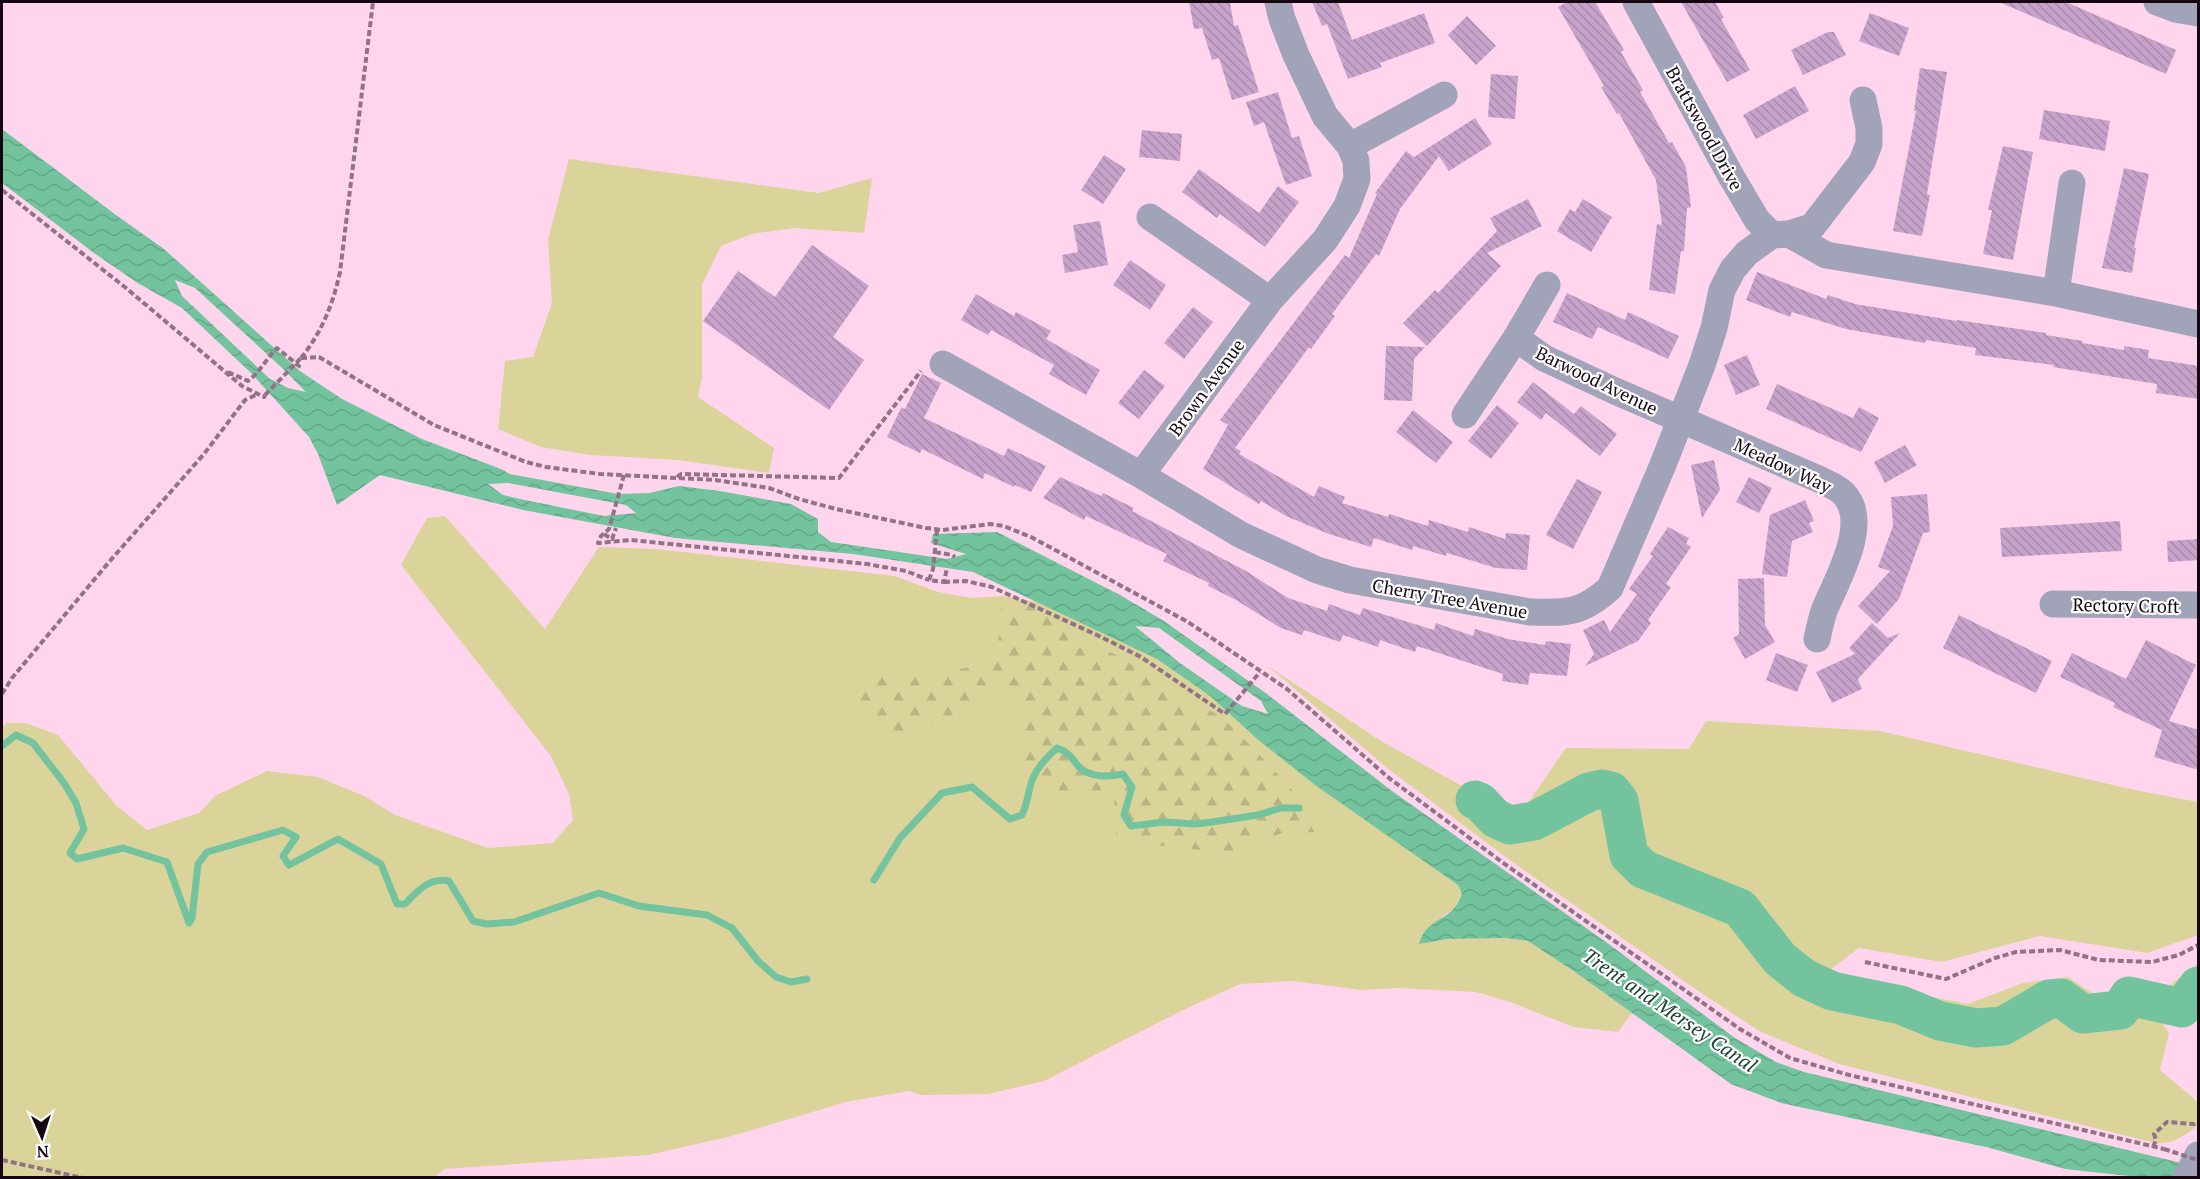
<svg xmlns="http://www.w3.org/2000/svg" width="2200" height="1179" viewBox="0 0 2200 1179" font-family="'PT Serif',serif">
  <defs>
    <pattern id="forest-firs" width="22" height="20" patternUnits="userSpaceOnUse" patternTransform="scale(1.5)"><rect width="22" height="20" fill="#dad49b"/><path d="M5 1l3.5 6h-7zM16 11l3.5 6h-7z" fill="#bab484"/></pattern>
    <pattern id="water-waves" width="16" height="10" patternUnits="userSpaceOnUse" patternTransform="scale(1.5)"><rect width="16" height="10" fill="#73c49e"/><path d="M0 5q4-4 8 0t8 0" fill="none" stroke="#63a787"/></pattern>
    <pattern id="building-back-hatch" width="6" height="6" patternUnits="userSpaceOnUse" patternTransform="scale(1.5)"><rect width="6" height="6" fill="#c7a3cc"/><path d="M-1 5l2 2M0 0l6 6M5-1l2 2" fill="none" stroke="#aa8bae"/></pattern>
  </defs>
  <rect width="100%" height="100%" fill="#ffd5ed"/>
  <path fill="#dad49b" d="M569 159 819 193 872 178 864 233 795 228 752 234 721 246 702 285V377L698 397 774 448 769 473 678 460 590 455 541 447 498 429 505 361 533 357 552 303 548 240Z
    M445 516 545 629 599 547 657 549 895 576 938 592 973 598 1001 596 1038 602 1157 659 1210 696 1256 738 1458 885 1462 894 1455 908 1443 916 1419 943 1447 939 1506 938 1528 941 1575 972 1632 1013 1618 1032 1573 1027 1510 1002 1476 992 1397 988 1361 990 1293 981 1240 984 1177 1013 1044 1081 988 1094 922 1095 909 1091 846 1102 732 1136 648 1155 444 1169 434 1178 2 1177V727L7 723H26L58 735 116 805 147 830 199 813 215 796 267 771 318 777 364 796 395 815 488 848 553 843 573 820 569 794 551 756 401 565 427 518Z
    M1268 666 1381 741 1518 817 1566 748 1689 749 1706 721 1880 731 2130 789 2198 802V935L2147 953 2040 936 1942 962 1859 948 1831 969 1847 976 1891 989 1968 1004 2023 983 2068 977 2095 995 2153 984 2165 989 2198 964C2199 983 2200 997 2184 1006 2177 1010 2174 1011 2166 1009L2156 1014 2169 1033 2160 1070 2198 1102V1125C2186 1135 2172 1145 2155 1143L1839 1064 1761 1032 1704 995 1515 864 1387 768Z"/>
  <path fill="url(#forest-firs)" d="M1001 596 1038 602 1066 629 1120 657 1159 683 1219 715 1250 745 1290 787 1322 832 1281 833 1236 854 1135 843 1116 834 1114 795 1082 791 1049 794 1017 752 1026 721 1017 694 995 690 947 719 886 735 855 707V684L876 675H924L972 667 987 663C1003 636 1002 626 1001 596Z"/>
  <path fill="url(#water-waves)" fill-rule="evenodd" d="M2 129 116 215 164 249 300 371 342 399 422 439 501 469 510 474 618 494 649 493 679 486 720 491 791 504 818 519V532L831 542 947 559 966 554 931 543 933 534 997 532 1120 595 1164 621 1267 694 1392 791 1606 942 1735 1038 1776 1062 1804 1072 2198 1167V1177H2138L2065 1169 1986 1147 1781 1103 1731 1084 1575 972 1528 941 1506 938 1447 939 1419 944C1425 921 1444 921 1455 907 1458 904 1460 898 1462 894L1458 885 1315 785 1256 738 1210 696 1157 659 973 572 853 554 675 538 523 510 380 475 337 505 318 454 309 437 251 373 182 308 136 282 94 253 2 183ZM175 280 195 288 281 367 306 392 288 388 270 379 182 296ZM508 483 626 505 636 513 604 516 525 500 503 495 488 484ZM1135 626 1159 628 1261 701 1268 714 1242 706 1180 663Z"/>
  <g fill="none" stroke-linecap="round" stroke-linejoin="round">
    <path stroke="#73c49e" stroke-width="7" d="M2 746 16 735 33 743 64 783 76 803 84 829 70 853 77 859 123 848 167 862 189 923 192 918 198 864 207 852 283 830 296 837 283 856 289 865 338 839 381 864 397 904H405C417 891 430 877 449 881L473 921 487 924 514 922 599 893 639 906 707 915 732 928 758 961 776 977 791 982 807 979
      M874 880 900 838 942 793 972 787 1010 819 1022 815C1028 803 1028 790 1033 778 1038 766 1048 756 1057 748 1069 752 1071 757 1078 766 1090 778 1107 777 1123 774L1132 787 1124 815 1131 826 1165 822 1195 824 1212 822 1258 815 1281 808H1299"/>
    <path stroke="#73c49e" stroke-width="39" d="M1475 800 1480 802 1495 818 1510 825 1534 821 1589 792 1602 789 1611 791 1619 801 1629 855 1643 869 1740 908 1780 959 1804 978 1832 991 1901 1005 1940 1021 1976 1028 2003 1026 2049 999 2061 998 2083 1014 2120 1010 2129 996 2182 1008 2198 986"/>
  </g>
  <path fill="url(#building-back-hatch)" d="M1189 2H1230L1234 26 1238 25 1259 92 1232 100 1219 58 1212 60 1202 28 1194 29Z
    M1312 2H1338L1352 40 1424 13 1435 43 1380 63 1382 67 1348 79 1327 24 1322 26Z
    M1567 2H1595L1624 50 1621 52 1643 90 1640 92 1669 143 1672 142 1686 167 1691 207 1687 208 1684 251H1681L1675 294 1649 290 1657 224 1662 225 1656 180 1619 113 1617 114 1601 87 1604 86 1558 7Z
    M1681 2H1715L1724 18 1721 19 1750 70 1727 82Z
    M1999 2H2066L2176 50 2166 74Z
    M1870 13 1909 28 1899 56 1859 41Z
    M1467 16 1496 46 1476 65 1448 35Z
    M1828 32H1834L1846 55 1803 75 1791 50Z
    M1920 68 1947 72 1927 194 1930 195 1922 236 1893 231 1916 111H1914Z
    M1491 74 1518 76 1515 119 1488 117Z
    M1795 86 1809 111 1756 139 1743 115Z
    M1278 92 1292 138 1299 136 1312 176 1286 185 1264 122 1254 126 1246 102Z
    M2044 110 2110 121 2105 151 2039 139Z
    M1475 118 1492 144 1449 171 1439 156 1400 209 1379 256 1376 254 1332 314 1335 316 1311 349 1309 347 1235 448 1241 451 1239 454 1314 497 1319 486 1345 497 1342 503 1388 517 1389 514 1428 526 1429 520 1468 532 1469 527 1505 539 1506 533 1530 535 1527 570 1496 568 1447 553 1446 556 1413 546 1412 550 1374 538 1371 547 1329 534 1286 516 1261 501 1259 504 1203 469 1228 425 1220 420 1345 255 1349 258 1377 194 1375 193 1406 151 1414 157Z
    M1142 130 1182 134 1180 161 1139 157Z
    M2003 146 2033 152 2013 260 1983 254 1992 210H1988Z
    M1104 155 1126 169 1103 204 1081 190Z
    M2124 168 2149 174 2134 248H2136L2132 273 2102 268Z
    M1199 169 1259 213 1278 186 1299 202 1265 247 1220 214 1217 218 1182 192Z
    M1528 199 1542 226 1487 253 1501 266 1427 346 1403 323 1435 290 1438 293 1497 231 1490 218Z
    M1583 199 1612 217 1591 252 1557 231 1570 209 1575 212Z
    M1100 221 1108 265 1065 273 1062 255 1078 252 1073 225Z
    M812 245 869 286 833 337 864 360 829 410 703 321 738 271 775 297Z
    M1130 260 1166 285 1150 310 1113 285Z
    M1757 272 1826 299 1828 295 1855 304 1957 321V320L2046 333V335L2083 341 2082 343 2124 350V346L2149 350 2148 358 2199 366V399L2156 393 2157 384 2053 367 2054 365 1975 355 1976 348 1926 340 1925 343 1846 329 1792 312 1790 317 1746 300Z
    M1567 293 1625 320 1628 312 1679 336 1668 359 1598 327 1592 339 1553 322Z
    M976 294 1014 316 1016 312 1051 331 1046 339 1100 370 1086 395 1049 374 1054 365 991 330 988 335 961 320Z
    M1193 307 1213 322 1184 359 1164 343Z
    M1386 346 1425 347 1414 359 1412 401 1384 400Z
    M1747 355 1760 385 1736 395 1724 365Z
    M1144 370 1165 386 1139 419 1118 403Z
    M922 374 941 383 924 418 1004 456 1008 448 1046 466 1031 492 1015 485 1014 487 985 473 983 479 922 449 920 453 887 437 901 408 905 409Z
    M1533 382 1574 414 1581 406 1617 434 1600 456 1546 413 1541 420 1517 402Z
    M1777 384 1853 418 1859 407 1879 418 1861 452 1766 409Z
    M1497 405 1519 423 1491 459 1468 441Z
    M1413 410 1453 442 1436 463 1396 432Z
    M1905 445 1917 465 1885 483 1874 462Z
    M1714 460 1720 490 1702 518 1691 465Z
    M1060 477 1101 496 1103 493 1134 508 1132 511 1246 571 1288 598 1327 611 1329 604 1360 615 1363 608 1434 630 1436 623 1473 636 1475 629 1508 639 1545 645 1546 641 1571 644 1567 676 1530 673 1528 685 1502 681 1503 674 1417 646 1415 652 1380 640 1378 647 1343 635 1340 642 1304 630 1302 635 1281 628 1236 600 1208 586 1209 583 1163 561 1167 554 1086 516 1084 520 1043 498Z
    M1749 477 1772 488 1759 513 1736 502Z
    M1577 479 1602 492 1573 549 1546 535Z
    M1927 494 1930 532 1923 533 1899 599 1877 624 1858 606 1890 571 1878 567 1893 526 1891 497Z
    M1805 500 1814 521 1809 523 1813 532 1792 541 1787 577 1762 574 1770 515Z
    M2120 521 2122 551 2002 557 2000 528Z
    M1668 527 1689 538 1686 544 1691 547 1666 584 1671 587 1648 620 1651 623 1638 641 1585 666 1594 654 1583 630 1604 620 1610 632 1637 594 1629 589 1653 556 1650 554Z
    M2199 539V560L2168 562 2167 541Z
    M1764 578 1765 625 1775 642 1745 659 1733 638 1739 634 1738 579Z
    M1959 615 2052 661 2036 693 1943 648Z
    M1872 623 1888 638 1900 633 1858 679 1862 689 1832 703 1816 672 1855 654 1849 648Z
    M2146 640 2196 665 2169 721 2199 730V770L2154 757 2162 730 2113 707 2115 703 2060 677 2072 653 2126 679Z
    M1776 653 1808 665 1797 692 1766 680Z"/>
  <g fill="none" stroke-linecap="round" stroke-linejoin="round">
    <path stroke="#907384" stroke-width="4" stroke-dasharray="6 3" stroke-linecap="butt" d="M2 190 126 288 242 386 264 397 265 395
      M301 358 319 357 434 425 526 462 546 467 600 474 715 480 769 488 799 499 836 509 926 528 943 530 990 524 1004 526 1033 538 1188 622 1287 689 1389 778 1506 865 1740 1029 1790 1058 1849 1075 2164 1149
      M301 358C322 332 333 304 340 272L373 2
      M228 372 248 381C260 372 266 359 277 348L299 366 296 369
      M624 475 609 529 601 536 598 543 631 540 867 564 906 571 929 580
      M677 477 681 474 839 478 921 371
      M937 530 933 569 929 580 944 582 947 568
      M604 534 612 539 616 528
      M935 552 952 555 955 557
      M944 582 966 581 992 587 1099 636 1141 657 1225 714 1260 672
      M2 694 12 678 109 562 204 454 245 400 258 394
      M1865 962 1946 979 1995 958 2016 952 2060 950 2099 960 2152 962 2179 955 2198 945
      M2153 1147 2156 1140 2154 1134 2167 1122 2194 1124 2198 1122
      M2 1160 83 1178"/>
    <path stroke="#a1a3b8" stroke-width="27" d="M1636 2 1731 176 1757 220 1772 235
      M2157 2 2175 9 2198 13
      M1350 146 1444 95
      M1150 217 1270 300
      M1789 234 1812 227 1862 162 1869 144V128L1863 100
      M1772 235 1789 234 1826 255 2056 293 2198 324
      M2056 293 2072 183
      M1516 338 1544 358 1615 391 1823 481C1829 484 1838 488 1843 493 1872 522 1836 581 1824 611 1821 620 1819 630 1817 639
      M943 364 1141 475 1241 535 1317 570 1350 580 1530 612C1567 613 1581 614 1610 588L1662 467 1702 365 1714 328 1722 290 1733 269 1747 253 1772 235
      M1465 415 1516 338 1547 285
      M1141 475 1270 300 1325 240 1347 206 1357 179 1356 161 1350 146 1325 116 1296 55 1282 19 1278 2
      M2053 604 2198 605
      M2186 1178 2198 1155"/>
    <path stroke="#907384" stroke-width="4" stroke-dasharray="6 3" stroke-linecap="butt" d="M265 395 301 358
      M2164 1149 2198 1160"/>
  </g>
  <g text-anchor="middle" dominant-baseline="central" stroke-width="4.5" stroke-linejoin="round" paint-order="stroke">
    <g font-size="18" fill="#160611" stroke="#fff">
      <text transform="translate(1705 128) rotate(61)">Brattswood Drive</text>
      <text transform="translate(1597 380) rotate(26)">Barwood Avenue</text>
      <text transform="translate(1206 387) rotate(-54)">Brown Avenue</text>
      <text transform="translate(1783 465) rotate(25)">Meadow Way</text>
      <text transform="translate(1450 598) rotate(10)">Cherry Tree Avenue</text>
      <text transform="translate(2126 605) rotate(1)">Rectory Croft</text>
    </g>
    <g font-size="20" font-style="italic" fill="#1b3f2f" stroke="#fff">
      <text transform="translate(1670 1010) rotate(34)">Trent and Mersey Canal</text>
    </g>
  </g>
  <rect width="2200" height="1179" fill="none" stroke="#160611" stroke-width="6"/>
  <g transform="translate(42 1137) rotate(177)" stroke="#ffffff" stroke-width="4.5" paint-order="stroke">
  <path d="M0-4.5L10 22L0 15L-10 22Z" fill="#160611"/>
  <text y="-9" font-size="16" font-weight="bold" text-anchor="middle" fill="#160611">N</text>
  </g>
</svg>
